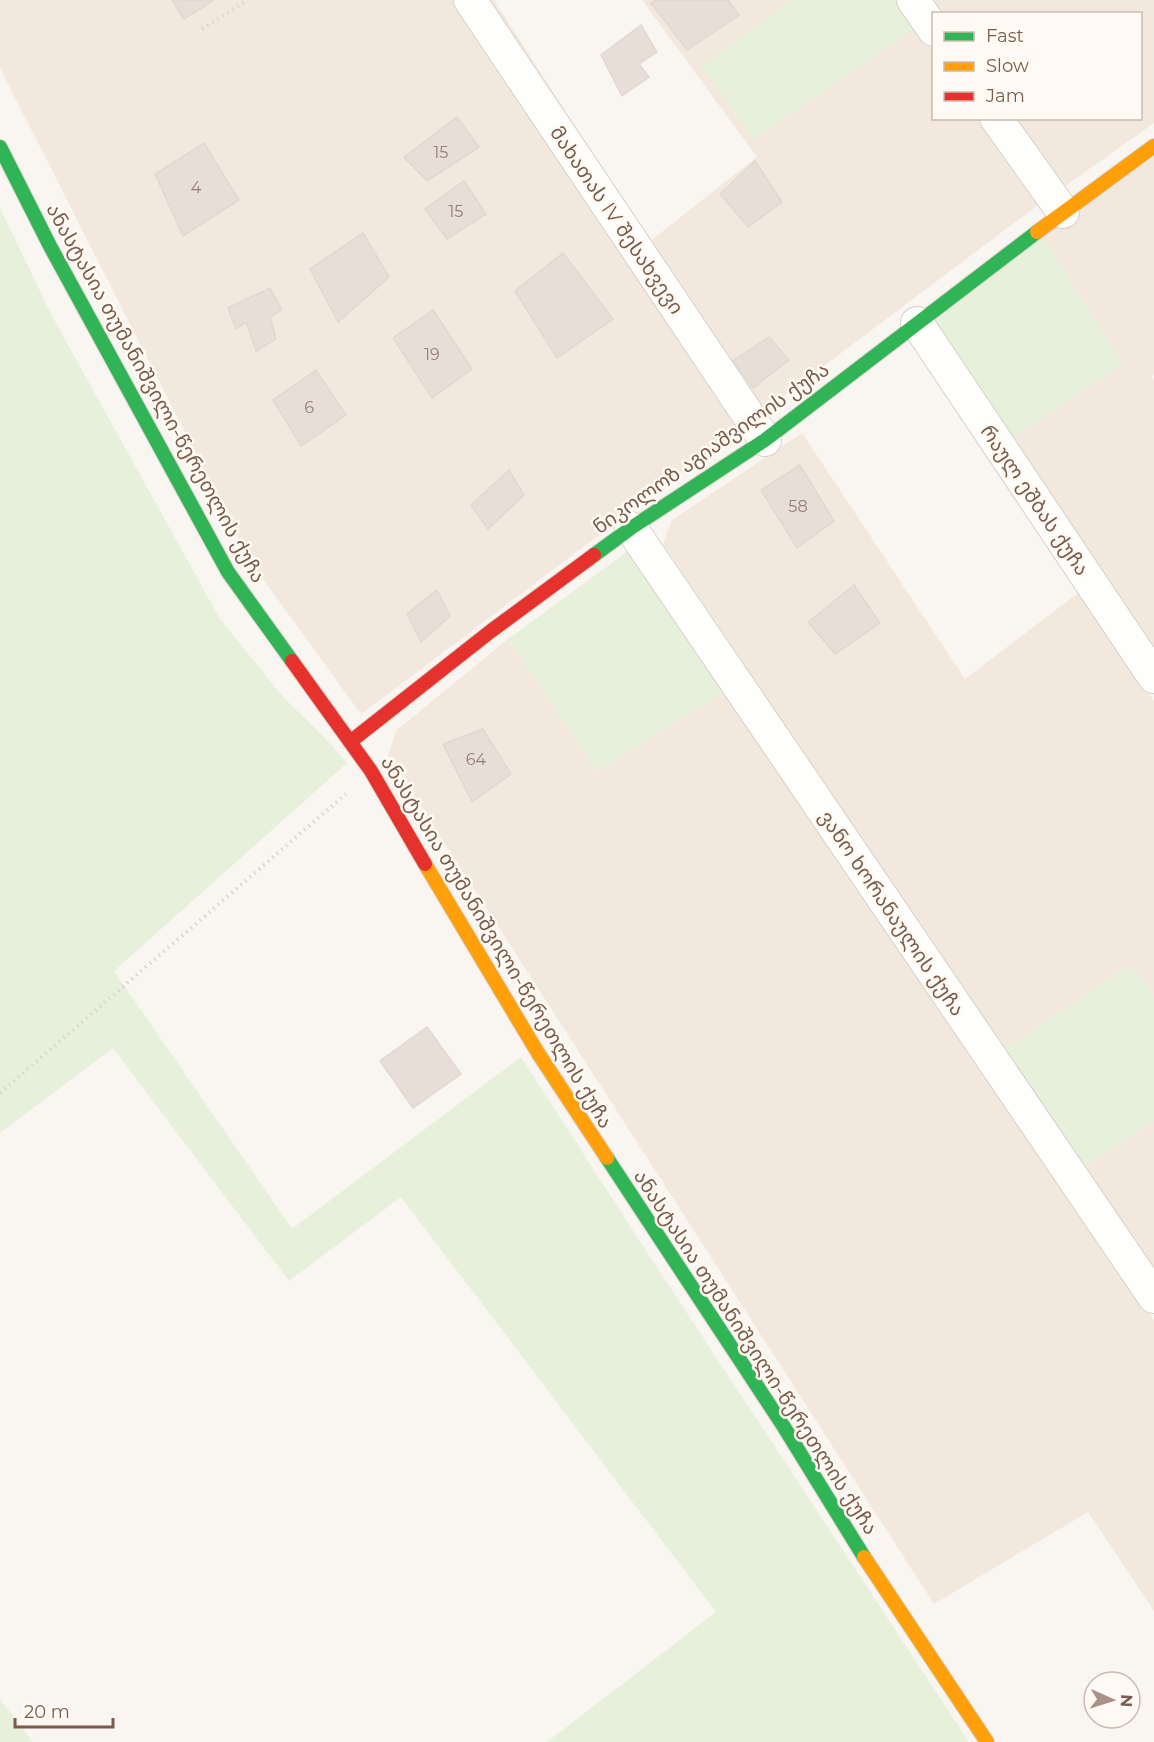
<svg xmlns="http://www.w3.org/2000/svg" width="1154" height="1742" viewBox="0 0 1154 1742" font-family="Montserrat,'Noto Sans Georgian',sans-serif">
  <rect width="100%" height="100%" fill="#f9f5f0"/>
  <path fill="#f2e8de" fill-rule="evenodd" d="M0 0H494L649 242 757 157 642 0H1154V123L1030 211 361 714 252 564 0 68ZM934 14H1140V118H934Z
    M1154 157V375L1152 376 1154 380V655L1010 440 1123 364 1042 236Z
    M802 433 965 679 1082 590 1154 701V997L1131 964 1004 1050 663 544 672 520Z
    M508 639 597 772 729 689 1154 1320V1611L1088 1512 934 1604 388 755 397 730Z
    M1154 1121V1269L1085 1167Z"/>
  <path fill="#e7f0db" d="M792 0H910L926 21 754 140 701 66Z
    M0 208 52 316 220 619 284 698 324 737 347 763 114 971 292 1229 521 1057 639 1240 969 1742H547L716 1612 401 1197 289 1281 113 1048 0 1133Z
    M1042 236 1123 364 1010 440 930 322Z
    M631 549 729 689 597 772 508 639Z
    M1131 964 1154 997V1121L1085 1167 1004 1050Z
    M0 1699 33 1742H0Z"/>
  <path fill="#e6ded7" stroke="#e2d8d2" stroke-width="1.5" d="M172 0H214L184 19Z
    M656 0H728L739 15 687 50 651 3Z
    M641 25 657 52 639 64 649 77 622 96 601 55Z
    M457 117 479 147 427 181 404 157Z
    M204 143 239 200 183 236 155 174Z
    M755 161 782 202 748 227 720 194Z
    M464 181 486 214 447 239 425 209Z
    M363 233 389 277 338 322 310 269Z
    M563 253 613 319 557 358 515 291Z
    M270 288 282 310 270 317 276 339 256 351 246 322 236 329 228 308Z
    M433 310 472 369 432 398 393 338Z
    M769 337 789 360 753 388 733 361Z
    M316 370 346 415 301 446 273 400Z
    M800 465 834 521 797 548 761 490Z
    M509 470 524 495 488 529 471 505Z
    M854 585 880 623 835 654 808 622Z
    M437 590 450 616 421 642 407 614Z
    M483 729 511 774 472 802 443 744Z
    M427 1027 461 1074 413 1108 380 1061Z"/>
  <g fill="none" stroke-linecap="round" stroke-linejoin="round">
    <g stroke="#d7d1cb" stroke-width="34">
      <path id="street" d="M470 0 765 440
        M913 0 934 30
        M996 118 1063 212
        M917 323 1154 677
        M631 528 1154 1297"/>
    </g>
    <g stroke="#d9d2cb" stroke-width="16">
      <path id="fast" d="M0 147 50 246 228 572 292 661
        M594 555 631 528 765 440 1037 232
        M607 1158 784 1427 864 1557"/>
    </g>
    <g stroke="#d9d2cb" stroke-width="16">
      <path id="slow" d="M1037 232 1154 146
        M425 864 538 1053 607 1158
        M864 1557 987 1742"/>
    </g>
    <g stroke="#d9d2cb" stroke-width="16">
      <path id="jam" d="M292 661 371 771 425 864
        M350 742 491 631 594 555"/>
    </g>
    <path stroke="#dcd5d0" stroke-width="4" stroke-dasharray="1.5 4.5" stroke-linecap="butt" d="M202 29 248 0
      M0 1093 346 794"/>
    <use href="#street" stroke="#fefefd" stroke-width="32"/>
    <use href="#fast" stroke="#30b455" stroke-width="14"/>
    <use href="#slow" stroke="#ff9f0a" stroke-width="14"/>
    <use href="#jam" stroke="#e5322d" stroke-width="14"/>
  </g>
  <g text-anchor="middle" dominant-baseline="central" stroke-width="5" stroke-linejoin="round" paint-order="stroke">
    <g font-size="16" fill="#977e72">
      <text x="441" y="152">15</text>
      <text x="196" y="187">4</text>
      <text x="456" y="211">15</text>
      <text x="432" y="354">19</text>
      <text x="309" y="407">6</text>
      <text x="798" y="506">58</text>
      <text x="476" y="759">64</text>
    </g>
    <g font-size="20" fill="#7a5c4d" stroke="#fffaf3">
      <text transform="translate(617 220) rotate(56)">მახათას IV შესახვევი</text>
      <text transform="translate(156 393) rotate(61)">ანასტასია თუმანიშვილი-წერეთლის ქუჩა</text>
      <text transform="translate(711 448) rotate(-35)">ნიკოლოზ აგიაშვილის ქუჩა</text>
      <text transform="translate(1035 500) rotate(56)">რაულ ეშბას ქუჩა</text>
      <text transform="translate(892 913) rotate(56)">ვანო ხორანაულის ქუჩა</text>
      <text transform="translate(497 942) rotate(59)">ანასტასია თუმანიშვილი-წერეთლის ქუჩა</text>
      <text transform="translate(756 1352) rotate(57)">ანასტასია თუმანიშვილი-წერეთლის ქუჩა</text>
    </g>
  </g>
  <rect x="932" y="12" width="210" height="108" fill="#fffaf3" stroke="#cabbb1" stroke-width="1.5"/>
  <rect x="944" y="32" width="30" height="9" fill="#30b455" stroke="#cabbb1" stroke-width="1.5"/>
  <text x="986" y="42" font-size="18" fill="#7a5c4d">Fast</text>
  <rect x="944" y="62" width="30" height="9" fill="#ff9f0a" stroke="#cabbb1" stroke-width="1.5"/>
  <text x="986" y="72" font-size="18" fill="#7a5c4d">Slow</text>
  <rect x="944" y="92" width="30" height="9" fill="#e5322d" stroke="#cabbb1" stroke-width="1.5"/>
  <text x="986" y="102" font-size="18" fill="#7a5c4d">Jam</text>
  <g transform="translate(1112 1700) rotate(93)"><circle r="28" fill="#fffaf3" stroke="#cabbb1" stroke-width="1.5"/>
  <path d="M0-4.5L10 22L0 15L-10 22Z" fill="#a69286"/>
  <text y="-9" font-size="16" font-weight="bold" text-anchor="middle" fill="#7a5c4d">N</text>
  </g>
  <path d="M15 1718v9h98v-9" fill="none" stroke="#7a5c4d" stroke-width="3"/>
  <text x="24" y="1718" font-size="18" fill="#7a5c4d" stroke="#fffaf3" stroke-width="4.5" paint-order="stroke">20 m</text>
</svg>
